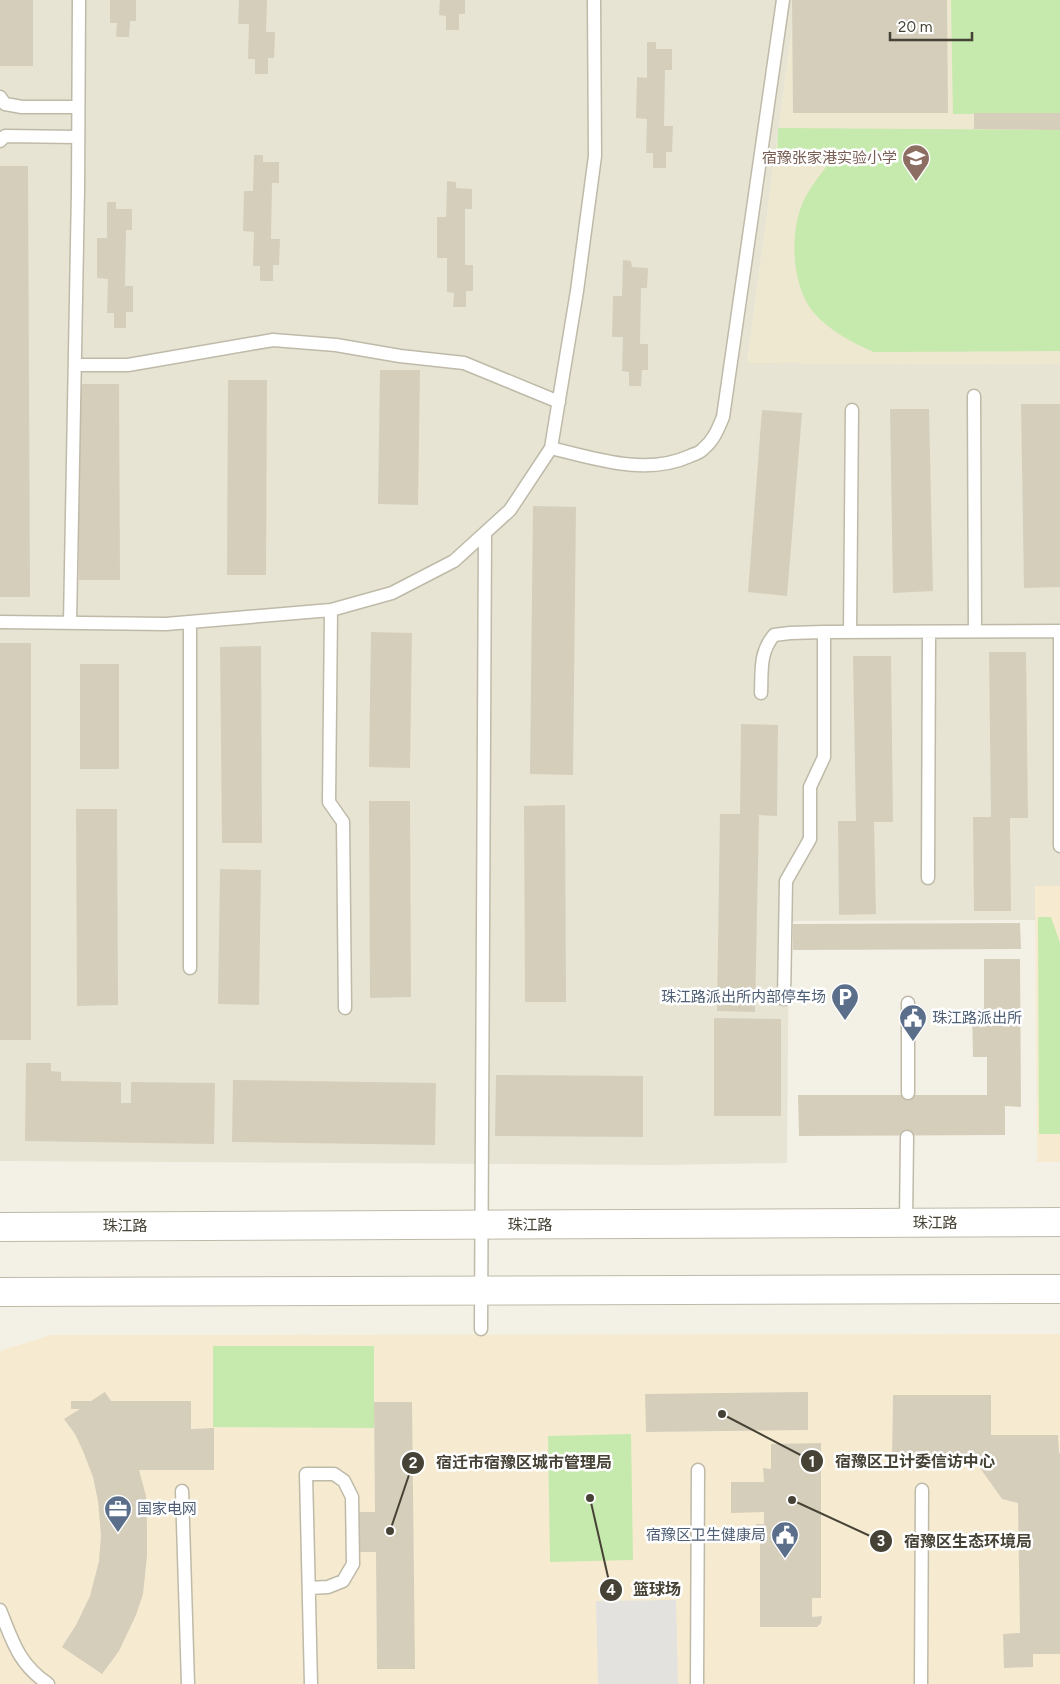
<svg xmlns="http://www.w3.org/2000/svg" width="1060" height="1684" viewBox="0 0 1060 1684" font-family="Figtree,'Noto Sans SC',sans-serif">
  <rect width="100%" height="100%" fill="#f3f1e6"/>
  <path fill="#e7e4d4" d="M0 0H796L747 363 1060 364V886H1035L1036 920 789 921 787 1163 662 1165 0 1161Z"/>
  <path fill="#f6ebd0" d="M1035 886H1060V1162H1037Z
    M1060 1334V1684H0V1353L2 1350 51 1335Z"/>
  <path fill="#ede8cf" d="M796 0H1060V364L747 363Z"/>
  <path fill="#c6e9ad" d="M951 0H1060V113L953 114Z
    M778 128 1060 130V351L874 352C853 343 830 331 814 313 791 286 789 231 804 200 811 186 821 174 830 162H777Z
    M1038 917H1051L1060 943V1134H1039Z
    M213 1346H374V1428L213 1427Z
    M631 1434 633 1560 550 1562 548 1436Z"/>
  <path fill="#e4e2de" d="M676 1600 678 1684H598L596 1601Z"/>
  <path fill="#d5cebb" d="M0 0H33V66H0Z
    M110 0H136V21H130L129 37H116L117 23H110Z
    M239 0H267L266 32H275L274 58H268V74H255V59H248L249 24H238Z
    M440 0H465V14H459V30H446V16L439 15Z
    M792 0H947L948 113H793Z
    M647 42H656V49H672V70H665L664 126H673L672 152H666V168H653V153H646L647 119 636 118 637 77 647 78Z
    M974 113H1060V130L974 129Z
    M254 155H263V162H279V183H272L271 239H280L279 265H273V281H260V266H253L254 232 243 231 244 191H253Z
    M0 166H28L30 597H0Z
    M447 181 456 182V188L472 189V209H465V265H473V291H466V307H453L454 293 447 292V258H437V217H446Z
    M107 202H116V209H132V230H126L125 286H133V312H126V328H114V313H107L108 279 97 278V238H107Z
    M623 260 631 261 632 267 648 268 647 288H641L640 344H648V370H642L641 386H629V372L622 371 623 337H612L613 296H622Z
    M380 370H420L418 505 378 504Z
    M228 380H267L266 575H227Z
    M78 384H119L120 580H79Z
    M1021 404H1060V587L1024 588Z
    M890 409H929L933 591 893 593Z
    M762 410 802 413 787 596 748 592Z
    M533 506 576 507 573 775 530 774Z
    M371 632 412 633 410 768 369 767Z
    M0 643H31V1040H0Z
    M261 646 262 843H222L220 647Z
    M989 652H1026L1028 818H1010L1011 911H974L973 817H991Z
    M853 656H891L893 822H874L876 914 839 915 838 821H856Z
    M80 664H119V769H80Z
    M741 724 778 725 777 816 759 815 755 1012 717 1011 720 814H740Z
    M369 801H410L411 997 370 998Z
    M565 805 566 1002H525L524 806Z
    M76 809H117L118 1005 77 1006Z
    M220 869 261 870 259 1005 218 1004Z
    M1020 923 1021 949 793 950V924Z
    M984 959H1020L1021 1107 1005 1106V1135L799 1136 798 1095H987V1057H973L972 1009H984Z
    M714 1018 781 1019V1116H714Z
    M26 1063H51V1071L61 1072V1081L121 1082V1103H131V1082L215 1083 214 1144 25 1141Z
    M496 1075 643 1076V1137L495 1136Z
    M233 1080 436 1083 435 1145 232 1142Z
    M105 1392 111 1401H191V1429L214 1428V1470H139L146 1496 147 1527V1556L143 1594 136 1615 119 1651 102 1674 62 1647 76 1625 90 1596 99 1561 101 1536 98 1501 93 1477 83 1451 75 1434 64 1419 80 1409H71V1401H91Z
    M808 1392V1430L646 1432 645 1394Z
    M893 1395H991V1435H1058L1059 1453H1060V1654H1033V1667L1004 1668 1003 1634 1020 1633 1018 1503 1002 1499 973 1458H892Z
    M374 1402H412L415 1669H377L376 1552H358L357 1512H375Z
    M821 1443V1598H812V1617L822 1616 821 1623 817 1627H760V1540L756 1538V1524H764V1512L731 1513V1482H764L763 1468 771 1469V1444Z"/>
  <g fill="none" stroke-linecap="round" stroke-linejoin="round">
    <g stroke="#bfbaa8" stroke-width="15">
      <path id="service" d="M0 97 5 104 22 107H78
        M0 141 5 136 78 137
        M75 365H128L273 340 336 345 400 356 464 363 559 402
        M974 396 975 631
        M551 448C596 459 646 476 690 456 694 454 700 453 703 449 714 440 718 429 723 417L783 0
        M331 610 329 802 343 822 345 1008
        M0 622 166 624 331 610 392 593 454 561 510 510 551 448 577 291 595 156 594 0
        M70 623 78 190 79 0
        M1060 631V846
        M850 632 852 410
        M761 693C762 671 759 653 774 635L790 633 824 632 1060 631
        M928 878 929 632
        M190 968V622
        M784 999 786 881 810 839V787L824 757V632
        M908 1003V1093
        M906 1223 907 1137
        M481 1329 485 533
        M182 1491 188 1684
        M309 1588 328 1587 343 1581 353 1564 352 1497 344 1481 334 1474H306L311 1684
        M0 1610C13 1642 18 1663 48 1684
        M697 1684 698 1470
        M921 1684 922 1490"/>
    </g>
    <g stroke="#bfbaa8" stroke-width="30">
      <path id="tertiary" d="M0 1227 1060 1222
        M0 1292 1060 1289"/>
    </g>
    <use href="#service" stroke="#fff" stroke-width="12"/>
    <use href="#tertiary" stroke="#fff" stroke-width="28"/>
  </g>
  <defs>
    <g id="school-pin" transform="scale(1.4375)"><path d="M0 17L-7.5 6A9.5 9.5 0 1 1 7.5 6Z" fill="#8d6e63" stroke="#fff"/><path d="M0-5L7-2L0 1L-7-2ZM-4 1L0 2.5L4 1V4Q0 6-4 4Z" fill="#fff"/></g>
    <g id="parking-pin" transform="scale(1.4375)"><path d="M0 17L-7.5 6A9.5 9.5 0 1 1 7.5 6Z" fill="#5c6f8a" stroke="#fff"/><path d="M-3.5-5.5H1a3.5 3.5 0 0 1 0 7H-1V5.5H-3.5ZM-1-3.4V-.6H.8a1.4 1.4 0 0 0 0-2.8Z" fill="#fff"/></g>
    <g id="civic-pin" transform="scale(1.4375)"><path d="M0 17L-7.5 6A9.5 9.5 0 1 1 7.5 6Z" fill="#5c6f8a" stroke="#fff"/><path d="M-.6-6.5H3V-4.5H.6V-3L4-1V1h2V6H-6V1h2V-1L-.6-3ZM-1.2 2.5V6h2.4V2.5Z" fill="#fff"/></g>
    <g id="office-pin" transform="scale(1.4375)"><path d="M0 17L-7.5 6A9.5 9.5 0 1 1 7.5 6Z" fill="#5c6f8a" stroke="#fff"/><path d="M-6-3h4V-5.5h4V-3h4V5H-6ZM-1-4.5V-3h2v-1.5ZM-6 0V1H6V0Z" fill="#fff"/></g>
  </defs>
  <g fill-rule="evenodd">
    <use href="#school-pin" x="916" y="158"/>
    <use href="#parking-pin" x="845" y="997"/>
    <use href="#civic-pin" x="913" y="1018"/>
    <use href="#office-pin" x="118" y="1509"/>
    <use href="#civic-pin" x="785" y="1535"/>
  </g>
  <g text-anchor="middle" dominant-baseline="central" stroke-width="5" stroke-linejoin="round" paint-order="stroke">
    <g font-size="15" fill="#785e54" stroke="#fff" text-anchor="end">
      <text x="897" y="158">宿豫张家港实验小学</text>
    </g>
    <g font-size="15" fill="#4e5e75" stroke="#fff" text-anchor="end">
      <text x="826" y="997">珠江路派出所内部停车场</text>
      <text x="932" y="1018" text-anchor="start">珠江路派出所</text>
      <text x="137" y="1509" text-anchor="start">国家电网</text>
      <text x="766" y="1535">宿豫区卫生健康局</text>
    </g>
    <g font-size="15" fill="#464235" stroke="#fff">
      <text x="935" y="1223">珠江路</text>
      <text x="530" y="1225">珠江路</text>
      <text x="125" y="1226">珠江路</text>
    </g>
  </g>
  <path fill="none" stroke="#464235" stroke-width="2" d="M722 1414L812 1461M390 1531L413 1463M792 1500L881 1541M590 1498L611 1590"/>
  <g fill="#464235" stroke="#fff" stroke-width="2">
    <circle cx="722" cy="1414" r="5"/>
    <circle cx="390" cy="1531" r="5"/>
    <circle cx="792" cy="1500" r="5"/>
    <circle cx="590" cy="1498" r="5"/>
    <circle cx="812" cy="1461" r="12"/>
    <circle cx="413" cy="1463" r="12"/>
    <circle cx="881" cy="1541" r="12"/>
    <circle cx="611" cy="1590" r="12"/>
  </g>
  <g font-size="15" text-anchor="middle" font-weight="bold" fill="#fff">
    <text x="812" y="1467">1</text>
    <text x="413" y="1468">2</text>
    <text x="881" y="1546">3</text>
    <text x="611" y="1595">4</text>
  </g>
  <g font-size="16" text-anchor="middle" font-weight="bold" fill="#464235" stroke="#fff" stroke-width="5" stroke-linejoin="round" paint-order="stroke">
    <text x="915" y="1467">宿豫区卫计委信访中心</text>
    <text x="524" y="1468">宿迁市宿豫区城市管理局</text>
    <text x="968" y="1547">宿豫区生态环境局</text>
    <text x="657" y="1595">篮球场</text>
  </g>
  <path d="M890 32v8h82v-8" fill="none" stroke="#464235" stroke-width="2.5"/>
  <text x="898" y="32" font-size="15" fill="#464235" stroke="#ffffff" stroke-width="4" paint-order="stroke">20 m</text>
</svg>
